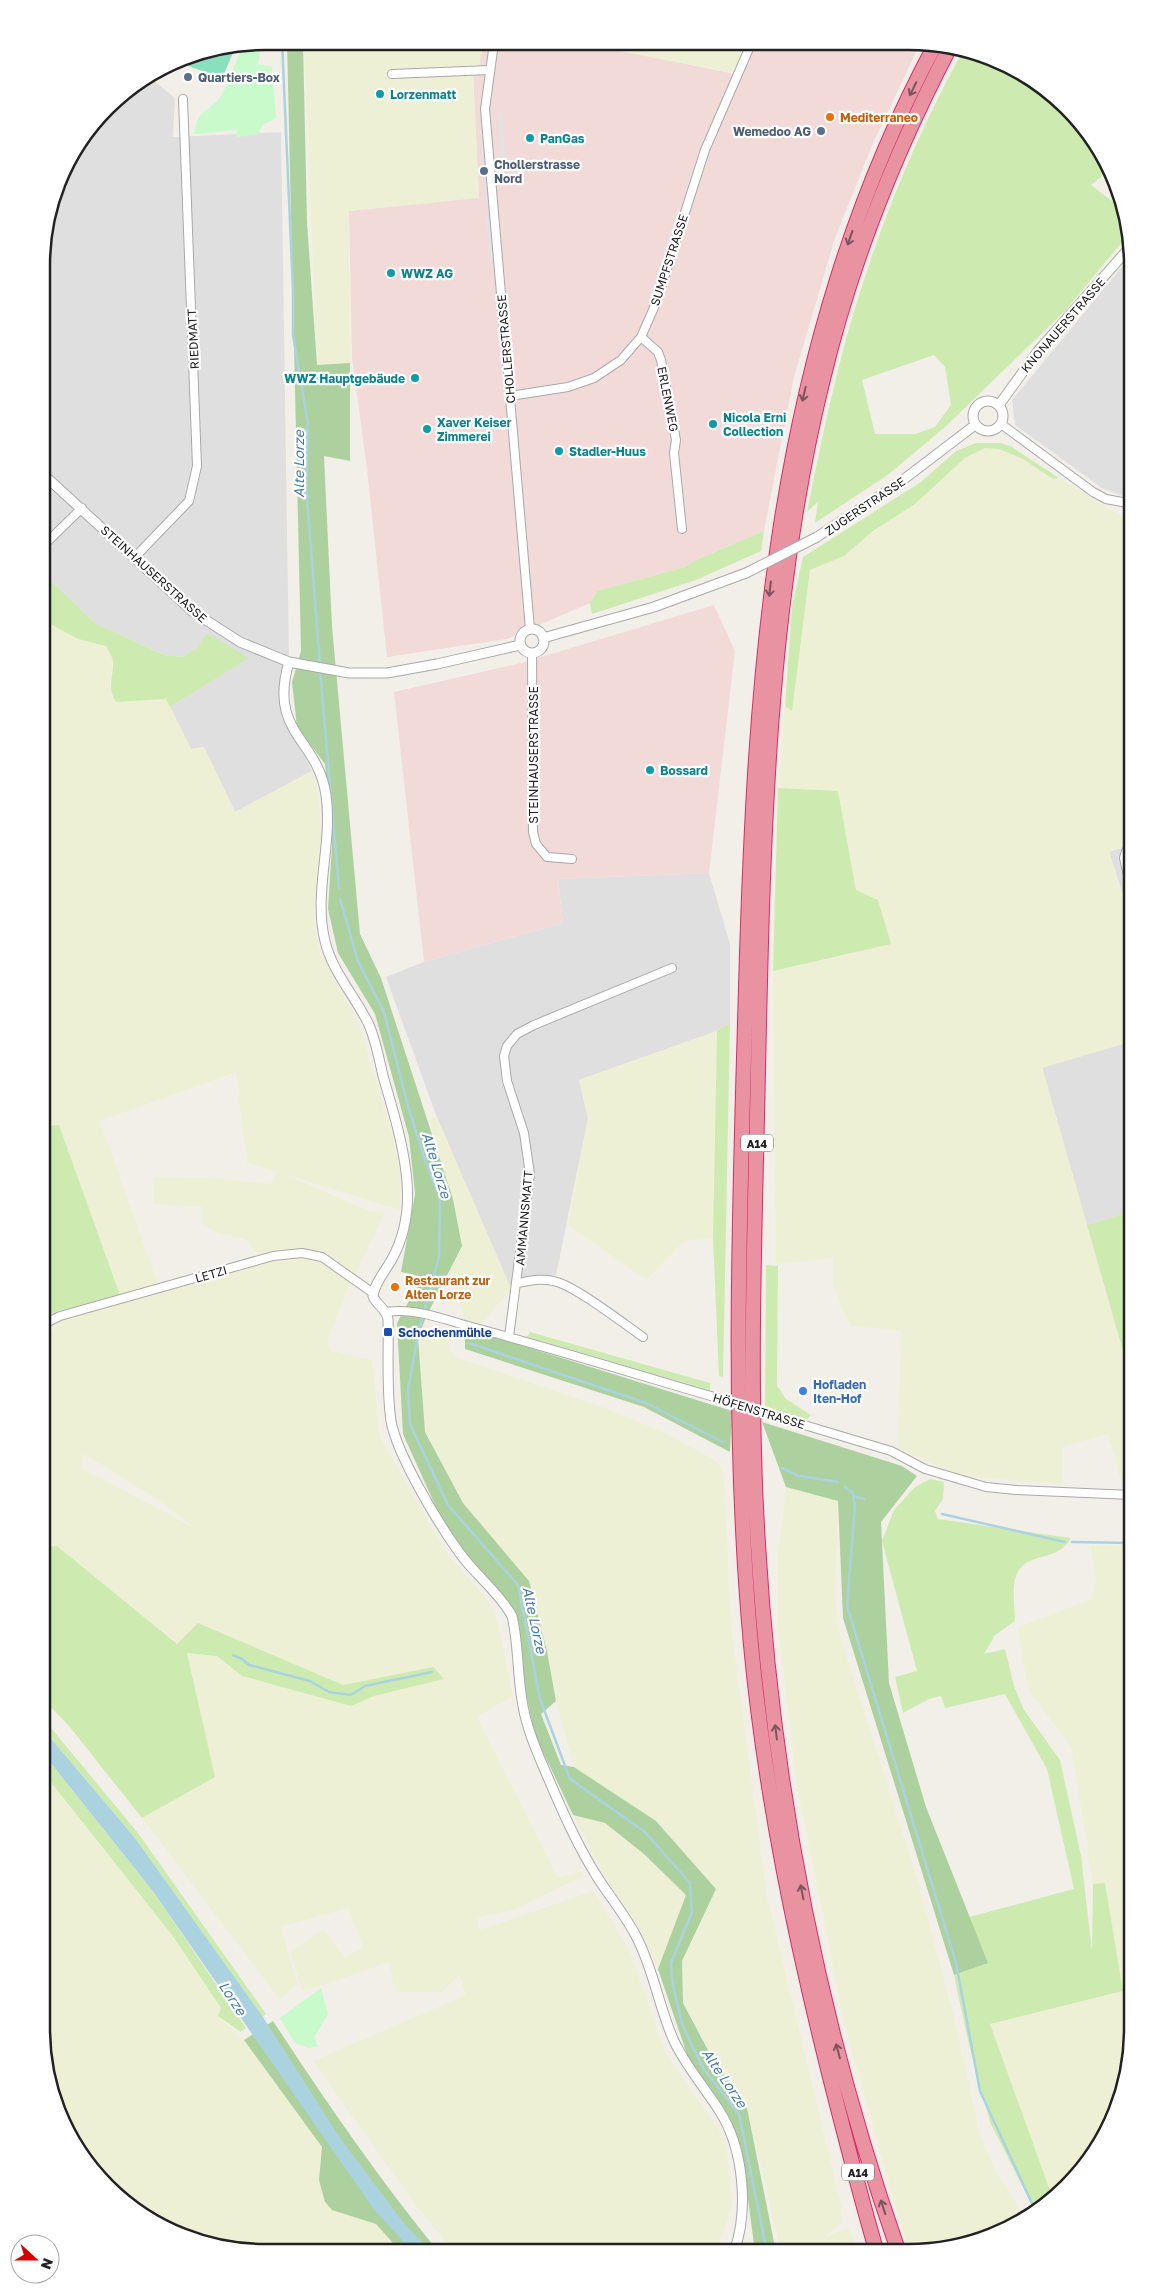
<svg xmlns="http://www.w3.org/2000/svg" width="1174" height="2294" viewBox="0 0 1174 2294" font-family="'Golos Text',sans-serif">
  <rect width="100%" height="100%" fill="#f2efe9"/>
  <path fill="#e0dfdf" d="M149 77 175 98 173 137 281 132 289 662 282 711 312 771 235 812 204 747 191 749 170 707 248 658 196 649 182 657 164 655 95 623 43 573V236L64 166 117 97Z
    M1131 256 1133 265V520L1125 497 1102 488 1015 425 1012 400Z
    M1133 845V927L1109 851Z
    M709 873 730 944V1023L717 1031 579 1080 588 1118 556 1275 511 1289 436 1115 386 977 424 962 563 923 558 879Z
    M1133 1041 1132 1211 1087 1225 1042 1067Z"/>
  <path fill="#f2dad9" d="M483 43H584L735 74 750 44 919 45 871 148 835 238 794 377 764 531 698 559 685 567 597 591 590 603 507 639 387 657 367 469 352 358 349 211 479 197 473 73 478 72Z
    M714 605 735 651 709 873 558 879 563 923 424 962 394 692 521 663Z"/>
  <path fill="#eef0d5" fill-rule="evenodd" d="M304 42 483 43 478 72 473 73 479 198 349 211 350 363 317 366Z
    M600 43 749 44 737 74 599 47Z
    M985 448 999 449 1023 459 1053 479 1059 478 1128 520 1133 529V845L1109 852 1133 927V1041L1042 1068 1132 1383V1489H1123L1108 1434 1062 1447V1484L959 1476 898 1448 901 1330 850 1326 833 1286V1258L775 1264 773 971 891 944 856 890 838 791 778 788 785 706 792 710 810 570 844 556 873 531 915 504 965 458Z
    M43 620 78 639 106 645 113 660 110 686 111 695 116 702 166 699 191 749 204 747 235 812 312 771 319 798 321 837 313 919 320 952 359 1024 393 1138 400 1174V1210L284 1174 369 1211 385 1212 354 1277 319 1252 292 1250 260 1257 245 1239 218 1233 202 1224 203 1207 154 1204V1177L211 1178 270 1184 277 1172 247 1163 236 1072 100 1121 158 1284 120 1295 59 1125 42 1126Z
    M717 1031 713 1238 684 1241 646 1280 568 1225 588 1118 579 1080Z
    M436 1115 511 1289 480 1325 464 1319 450 1269 462 1246 453 1199 430 1121Z
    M273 1256 322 1257 339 1269 350 1282 327 1342 332 1351 372 1360 380 1437 444 1549 489 1602 498 1623 513 1696 477 1717 558 1878 582 1871 583 1876 516 1909 477 1918 480 1930 593 1891 630 1951 665 2053 722 2134 728 2157 732 2205 717 2252 453 2251 414 2203 313 2061 466 1995 459 1975 442 1992H396L389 1962 327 1984 302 1990 290 1952 323 1929 345 1958 363 1947 348 1908 281 1927 297 1984 280 2000 142 1818 215 1777 187 1653 217 1656 242 1676 351 1706 374 1696 443 1679 433 1667 343 1685 198 1623 177 1644 57 1546 42 1547V1339L52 1333 60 1316ZM84 1454 157 1499 195 1528 81 1468Z
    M423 1325 450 1334V1350L455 1357 600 1406 663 1432 713 1459 721 1467 724 1477 732 1634 767 1896 842 2208 841 2221 835 2229 825 2237 849 2228 858 2253 781 2252 747 2108 734 2096 683 2003 682 1961 716 1889 656 1821 574 1767 556 1701 547 1651 529 1581 463 1503 425 1432 418 1337Z
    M786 1487 838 1501 835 1595 838 1629 918 1882 954 2017 981 2139 995 2169 1026 2219 981 2241 910 2253 898 2216 844 2023 797 1786 778 1627V1553Z
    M1091 1545 1132 1546V2044L1116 2114 1086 2166 1054 2196 1048 2185 989 2023 1123 1991 1104 1883 1093 1884 1072 1749 1028 1690 1018 1627 1092 1599 1095 1580Z
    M42 1771 172 1935 221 2008 218 2016 244 2040 322 2147 319 2180 365 2220 376 2224 400 2251H235L179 2236 118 2197 79 2154 53 2101 41 2029Z
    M573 1815 605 1823 644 1854 686 1895 658 1969 635 1921 606 1879Z"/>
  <path fill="#cdebb0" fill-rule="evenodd" d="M964 49 1008 64 1057 97 1095 141 1110 170 1091 185 1124 210 1128 235 1065 311 944 428 889 474 815 523 818 502 807 512C816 467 825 422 836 378 864 264 907 151 964 49ZM934 355 945 367 951 405 935 427 915 434H875L862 380Z
    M976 443H1001L1012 447 1059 478 1053 479 1023 459 999 449 985 448 965 458 915 504 873 531 844 556 810 570 792 711 785 706 792 607 803 557 921 482 956 451Z
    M764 531 761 551 696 580 592 614 590 603 597 591 685 567 698 559Z
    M43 573 95 623 164 655 182 657 196 649 207 633 249 658 170 707 166 699 116 702C106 688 114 676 113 661 112 656 108 650 106 646L78 639 43 620Z
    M778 788 838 791 856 890 878 900 891 944 773 971Z
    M730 1023 723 1377 719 1376 713 1238 717 1031Z
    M59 1125 120 1295 58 1311 42 1319V1126Z
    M1132 1211V1383L1087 1225Z
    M766 1265 778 1266 777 1386 786 1399 811 1415 806 1420 765 1406Z
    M530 1332 710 1383V1390L527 1337Z
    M930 1479 944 1482 943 1499 935 1511 938 1519 1071 1538C1056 1565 1023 1549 1015 1579 1012 1591 1015 1608 1015 1621L995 1635 984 1654 1005 1649 1014 1686 1024 1710 1060 1760 1081 1856 1092 1951 1093 1884 1105 1883 1123 1991 990 2024 1048 2185 1054 2196 1036 2213 990 2122 969 2045 954 1975 988 1963 969 1917 1074 1889 1047 1769 1005 1694 945 1708 941 1696 929 1699 903 1713 895 1677 917 1671 882 1541 894 1510 915 1487Z
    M57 1546 177 1644 198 1623 343 1685 433 1667 444 1679 374 1696 351 1706 242 1676 217 1656 187 1653 215 1777 142 1818 69 1726 42 1698V1547Z
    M42 1717 138 1833 266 2014 263 2017 135 1838 42 1728Z
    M42 1752 152 1890 246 2028 241 2032 218 2016 221 2008 172 1935 42 1771Z"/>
  <path fill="#add19e" d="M287 41H303L307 222 317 365 350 363V461L324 456 332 626 360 934 381 978 453 1199 462 1246 427 1315 418 1337 425 1432 463 1503 529 1581 547 1651 556 1701 541 1714 561 1765 574 1767 656 1821 716 1889 682 1961 683 2003 709 2052 747 2108 776 2252H755L741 2146 692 2069 658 1969 686 1895 644 1854 605 1823 573 1815 535 1735 518 1657 516 1616 445 1527 403 1434 397 1323 422 1277 401 1272 415 1194 409 1137 375 1014 338 953 328 909 332 846 325 764 297 727 292 682 301 651Z
    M465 1328 732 1411 730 1452 644 1407 465 1349Z
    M762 1422 902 1466 917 1476 881 1522 889 1683 926 1807 988 1963 954 1975 843 1618 838 1501 786 1487Z
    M273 2021C325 2100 378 2178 438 2251H400L376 2224 332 2210 325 2202 319 2180 322 2147 244 2040Z"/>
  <path fill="#c8facc" d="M268 41 260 52 258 64 272 67 276 118 263 125 257 135 236 137 237 130 194 134C198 109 204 115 218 100 226 91 237 58 242 46Z
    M321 1988 328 2014 314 2038 318 2046 309 2048 295 2043 280 2018Z"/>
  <path fill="#88e0be" d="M230 48 234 50 222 79 176 61Z"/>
  <path fill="#e2e2e2" d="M498 113 503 116 505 162 500 159Z
    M481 138H484L488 204H485Z
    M485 213H489L494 263H490Z"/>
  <path fill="#aad3df" d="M42 1728 135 1838 263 2017 340 2138 403 2222 430 2251H412L373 2208 152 1890 42 1752Z"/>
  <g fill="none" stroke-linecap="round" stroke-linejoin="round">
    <path stroke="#aad3df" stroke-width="2.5" d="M282 41 293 290V335L308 424 306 485 320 665
      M320 670 339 888
      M340 899 358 961 384 1012 408 1106 425 1160 440 1197 439 1257 419 1330 408 1390 410 1424 448 1505 518 1585 540 1699 570 1779 645 1832 690 1883 692 1912 671 1963 672 1981 682 2024 703 2068 739 2114 765 2242 771 2252
      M469 1343 646 1403 723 1442
      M782 1468 799 1476 838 1482
      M845 1487 852 1492 855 1505 847 1606 956 1963 980 2091 1036 2212
      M854 1496 864 1499
      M942 1514 1065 1542
      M1072 1542 1132 1543
      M233 1655 242 1659 249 1665 310 1681 329 1692 351 1695 365 1686 432 1672"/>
    <g stroke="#a9a9a9" stroke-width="10">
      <path id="minor" d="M494 43 485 109 530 629
        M392 74 490 70
        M641 337 658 352 661 360 676 440 674 453 682 529
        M510 396 568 387 594 378 621 360 641 337 656 303 705 150 751 44
        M1001 424 1093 492 1106 499 1133 504
        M43 546 82 508
        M135 557 189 501 197 466 183 99
        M532 653 533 832 536 844 547 857 572 859
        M1130 884 1124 858 1126 851 1133 849
        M518 1283C530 1281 540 1278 553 1281 573 1284 624 1324 643 1337
        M386 1312C414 1307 445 1320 472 1327 555 1349 638 1375 721 1399
        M42 1325 60 1316 273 1256 302 1253 322 1257 373 1293
        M509 1337 530 1174 524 1133 507 1081 504 1056 507 1046 517 1034 534 1025 672 968
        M771 1415 891 1451 925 1469 986 1487 1016 1490 1132 1495"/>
    </g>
    <g stroke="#a9a9a9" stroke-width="11">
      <path id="tertiary" d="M973 416a15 15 0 1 1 30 0a15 15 0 1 1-30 0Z
        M999 405 1038 351 1130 247
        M43 474 192 611 240 642 289 662 349 673H387L437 664 520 645
        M817 537 895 486 975 425
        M520 641a12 12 0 1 1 24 0a12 12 0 1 1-24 0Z
        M543 638 654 607 746 573
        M289 662C268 733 317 737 326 795 333 844 313 893 325 941 332 972 356 997 369 1025 376 1041 379 1059 383 1076 392 1107 402 1139 406 1172 410 1203 407 1232 392 1259 386 1270 374 1284 373 1296 376 1305 386 1308 388 1319 389 1353 386 1387 391 1421 397 1455 438 1523 459 1552 475 1575 498 1591 512 1616 519 1645 517 1676 523 1706 527 1729 537 1752 546 1773 561 1808 576 1843 596 1875 609 1896 626 1916 637 1938 654 1971 659 2008 674 2041 686 2066 704 2087 719 2110 744 2149 749 2210 734 2252"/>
    </g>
    <g stroke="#dc2a67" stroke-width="16">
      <path id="motorway" d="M877 2253C861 2198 847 2144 833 2089 796 1943 765 1795 751 1645 732 1438 739 1230 745 1023 754 682 770 353 935 45
        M899 2253C819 2025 772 1785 758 1544 748 1386 755 1227 758 1069 763 839 767 607 822 383 850 265 895 152 951 45"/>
    </g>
    <use href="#minor" stroke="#fff" stroke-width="8"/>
    <use href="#tertiary" stroke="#fff" stroke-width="9"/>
    <use href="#motorway" stroke="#e892a2" stroke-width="14"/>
    <g stroke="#a9a9a9" stroke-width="10" stroke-linecap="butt">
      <path id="minor-bridge" d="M721 1399 771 1415"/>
    </g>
    <g stroke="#a9a9a9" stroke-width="11" stroke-linecap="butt">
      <path id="tertiary-bridge" d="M746 573 817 537"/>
    </g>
    <use href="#minor-bridge" stroke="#fff" stroke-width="8"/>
    <use href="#tertiary-bridge" stroke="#fff" stroke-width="9"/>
  </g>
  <defs><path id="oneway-shaft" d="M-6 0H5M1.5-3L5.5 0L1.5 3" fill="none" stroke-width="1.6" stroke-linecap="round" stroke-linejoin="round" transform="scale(1.25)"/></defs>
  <g stroke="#7b545c">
    <use href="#oneway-shaft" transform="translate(913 89) rotate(116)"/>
    <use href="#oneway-shaft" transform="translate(850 238) rotate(109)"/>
    <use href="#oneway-shaft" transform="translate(804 394) rotate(103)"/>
    <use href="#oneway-shaft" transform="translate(770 589) rotate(97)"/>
    <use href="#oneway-shaft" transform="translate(776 1732) rotate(-97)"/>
    <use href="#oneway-shaft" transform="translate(802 1892) rotate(-101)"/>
    <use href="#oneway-shaft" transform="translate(838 2051) rotate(-105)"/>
    <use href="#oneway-shaft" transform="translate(883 2207) rotate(-108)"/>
  </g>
  <g fill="#5c6f8a" stroke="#fff" stroke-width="2">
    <circle cx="188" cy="77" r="5"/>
    <circle cx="821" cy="131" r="5"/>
    <circle cx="484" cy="171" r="5"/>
  </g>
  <g fill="#0f9aa8" stroke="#fff" stroke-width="2">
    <circle cx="380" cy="94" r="5"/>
    <circle cx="530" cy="138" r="5"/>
    <circle cx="391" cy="273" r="5"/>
    <circle cx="415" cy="378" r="5"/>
    <circle cx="713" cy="424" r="5"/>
    <circle cx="427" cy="429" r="5"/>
    <circle cx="559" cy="451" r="5"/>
    <circle cx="650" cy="770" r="5"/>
  </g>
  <g fill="#e8710a" stroke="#fff" stroke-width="2">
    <circle cx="830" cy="117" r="5"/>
    <circle cx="395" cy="1287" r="5"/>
  </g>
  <rect fill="#1a4fb4" stroke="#fff" stroke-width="2" x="383" y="1327" width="10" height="10" rx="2.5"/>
  <circle fill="#3f7fe0" stroke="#fff" stroke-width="2" cx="803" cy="1391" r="5"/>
  <g text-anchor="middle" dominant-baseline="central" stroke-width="4.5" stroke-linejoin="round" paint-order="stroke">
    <g fill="#fff" stroke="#646464" stroke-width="1">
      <rect x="741" y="1134.5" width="32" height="17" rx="4"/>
      <rect x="842" y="2163.5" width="32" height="17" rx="4"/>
    </g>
    <g font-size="11" font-weight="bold" fill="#222">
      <text x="757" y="1143">A14</text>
      <text x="858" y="2172">A14</text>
    </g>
    <g font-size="12" font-weight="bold" fill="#4e5e75" stroke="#fff" text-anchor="start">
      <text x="198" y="77">Quartiers-Box</text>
      <text x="811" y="131" text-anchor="end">Wemedoo AG</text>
      <text x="494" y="164">Chollerstrasse<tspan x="494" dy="14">Nord</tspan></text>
    </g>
    <g font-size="12" font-weight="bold" fill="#0d838f" stroke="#fff" text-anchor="start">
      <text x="390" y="94">Lorzenmatt</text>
      <text x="540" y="138">PanGas</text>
      <text x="401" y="273">WWZ AG</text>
      <text x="405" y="378" text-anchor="end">WWZ Hauptgebäude</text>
      <text x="723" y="417">Nicola Erni<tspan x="723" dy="14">Collection</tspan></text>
      <text x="437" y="422">Xaver Keiser<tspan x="437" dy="14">Zimmerei</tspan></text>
      <text x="569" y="451">Stadler-Huus</text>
      <text x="660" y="770">Bossard</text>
    </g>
    <g font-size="12" font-weight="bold" fill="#c56008" stroke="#fff" text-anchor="start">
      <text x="840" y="117">Mediterraneo</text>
      <text x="405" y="1280">Restaurant zur<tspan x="405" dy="14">Alten Lorze</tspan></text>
    </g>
    <g font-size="12" fill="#222" stroke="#fff">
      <text transform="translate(669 260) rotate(-72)">SUMPFSTRASSE</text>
      <text transform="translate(1063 325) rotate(-49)">KNONAUERSTRASSE</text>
      <text transform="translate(193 339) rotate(-93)">RIEDMATT</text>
      <text transform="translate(506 349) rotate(-95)">CHOLLERSTRASSE</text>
      <text transform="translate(668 399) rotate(79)">ERLENWEG</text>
      <text transform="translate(865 506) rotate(-34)">ZUGERSTRASSE</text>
      <text transform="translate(154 574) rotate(42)">STEINHAUSERSTRASSE</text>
      <text transform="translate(533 755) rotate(-90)">STEINHAUSERSTRASSE</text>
      <text transform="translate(524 1218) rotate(-85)">AMMANNSMATT</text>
      <text transform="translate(211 1274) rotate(-16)">LETZI</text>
      <text transform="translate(759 1411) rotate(17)">HÖFENSTRASSE</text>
    </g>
    <g font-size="12" font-weight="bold" fill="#164399" stroke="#fff" text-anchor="start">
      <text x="398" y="1332">Schochenmühle</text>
    </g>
    <g font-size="12" font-weight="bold" fill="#366cbe" stroke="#fff" text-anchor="start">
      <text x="813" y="1384">Hofladen<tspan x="813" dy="14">Iten-Hof</tspan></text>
    </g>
    <g font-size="14" font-style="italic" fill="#4a7aab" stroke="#fff">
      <text transform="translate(298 464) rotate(-90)">Alte Lorze</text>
      <text transform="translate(437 1165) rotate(73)">Alte Lorze</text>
      <text transform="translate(535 1620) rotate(78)">Alte Lorze</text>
      <text transform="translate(233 1998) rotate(57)">Lorze</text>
      <text transform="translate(725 2078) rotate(56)">Alte Lorze</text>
    </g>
  </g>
  <path d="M0 0H1174V2294H0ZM265 50H909A215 215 0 0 1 1124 265V2029A215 215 0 0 1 909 2244H265A215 215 0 0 1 50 2029V265A215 215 0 0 1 265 50Z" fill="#fff" fill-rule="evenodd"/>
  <path fill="none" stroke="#222" stroke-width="2.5" d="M265 50H909A215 215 0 0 1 1124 265V2029A215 215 0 0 1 909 2244H265A215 215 0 0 1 50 2029V265A215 215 0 0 1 265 50Z"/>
  <g transform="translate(35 2259) rotate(111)"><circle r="24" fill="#ffffff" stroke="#a7a7a7"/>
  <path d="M0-4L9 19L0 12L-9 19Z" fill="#d40000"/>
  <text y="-8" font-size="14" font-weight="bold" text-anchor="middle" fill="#222222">N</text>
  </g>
</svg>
